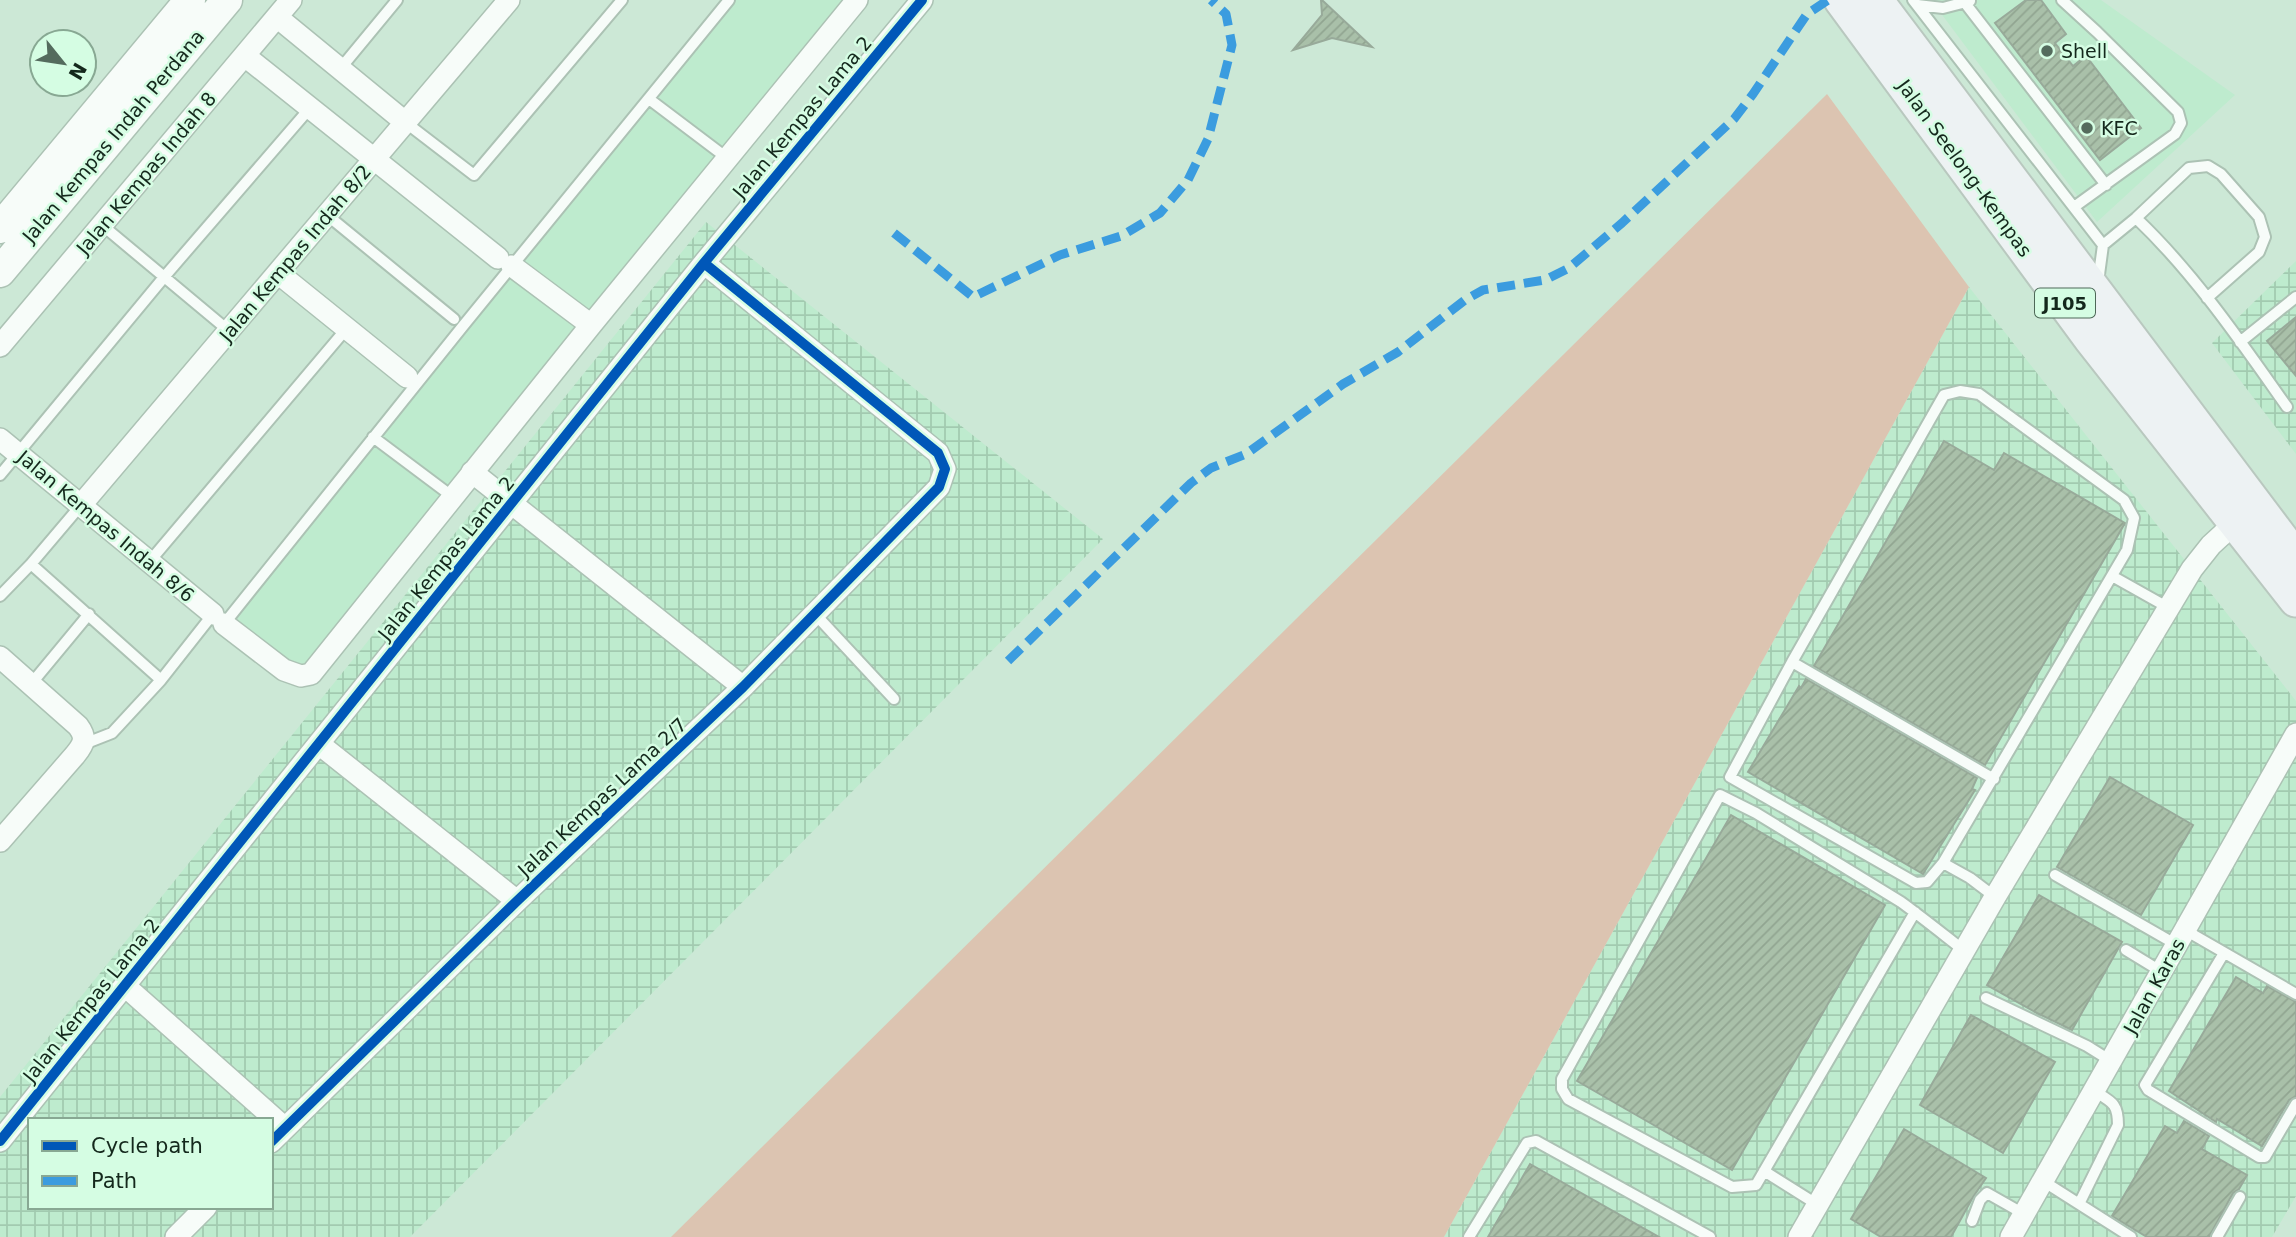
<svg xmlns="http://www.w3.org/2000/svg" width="2296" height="1237" viewBox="0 0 2296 1237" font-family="'DejaVu Sans',sans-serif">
  <defs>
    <pattern id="industrial-grid" width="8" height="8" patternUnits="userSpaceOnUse" patternTransform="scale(1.75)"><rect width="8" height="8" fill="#beebce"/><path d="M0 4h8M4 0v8" fill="none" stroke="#a2cab0"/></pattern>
    <pattern id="building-hatch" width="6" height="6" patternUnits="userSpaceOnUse" patternTransform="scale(1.75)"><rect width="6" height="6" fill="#a9c0a9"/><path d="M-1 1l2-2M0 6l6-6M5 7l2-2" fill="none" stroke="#91a591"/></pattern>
  </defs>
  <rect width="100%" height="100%" fill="#cce8d6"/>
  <path fill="#beebce" d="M723 0H864L316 680 216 626Z
    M1931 0H2101L2235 95 2097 222Z"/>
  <path fill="url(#industrial-grid)" fill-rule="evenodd" d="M706 222 1103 539 410 1237H0V1097ZM30 1120H271V1207H30Z
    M2296 261V454L2212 343Z
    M1969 287 2296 701V1196L2272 1237H1444Z"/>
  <path fill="#dcc4b1" d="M1827 94 1969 287 1444 1237H671Z"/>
  <path fill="url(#building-hatch)" stroke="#98aa9a" stroke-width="2" d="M1321 0H1322L1372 47 1332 38 1293 50 1322 15Z
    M2026 0H2041L2066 34 2055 43 2073 66 2086 56 2141 128 2100 160 1995 23Z
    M2296 317V376L2267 341Z
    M1944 441 1994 470 2004 453 2125 523 1985 765 1814 666Z
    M1806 679 1977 778 1972 789 1975 790 1923 874 1748 772 1799 686 1801 688Z
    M2110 777 2193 825 2141 915 2057 867Z
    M1731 815 1885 905 1732 1170 1577 1081Z
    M2039 895 2122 942 2072 1030 2035 1012 1987 985Z
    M2236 977 2263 993 2267 986 2296 1002V1096L2289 1100 2262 1146 2217 1119 2216 1122 2169 1091Z
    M1971 1015 2055 1062 2003 1153 1920 1105Z
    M2184 1121 2209 1136 2202 1149 2247 1175 2239 1189 2233 1193 2209 1237H2147L2112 1216 2165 1126 2177 1133Z
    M1904 1129 1986 1178 1973 1197 1951 1237H1881L1851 1219Z
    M1530 1164 1659 1237H1488Z"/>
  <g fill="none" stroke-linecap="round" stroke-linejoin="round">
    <g stroke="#acc2b4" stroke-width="14">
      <path id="lane" d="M1913 0 2103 245 2098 282
        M2062 0 2097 32 2178 112 2181 123 2175 134 2074 207
        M1965 3 2106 185
        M1917 5 1943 8 1970 1
        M340 69 397 0
        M649 99 727 158
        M405 122 474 175 622 0
        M327 215 454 319
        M2136 218C2194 273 2241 342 2287 407
        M102 225 229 331
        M2103 245 2136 218 2189 168 2208 166 2221 174 2259 217 2265 237 2259 252 2207 298
        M2240 342 2296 297
        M373 437 453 497
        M0 475 165 276 310 108
        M150 561 347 328
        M31 564 81 505
        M2112 576 2169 608
        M0 596 31 564 161 680 112 733 84 744
        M815 614 894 699
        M224 624 463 326 729 0
        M1792 662 1730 777 1916 883 1927 882 1943 863
        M161 680 213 614
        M31 684 89 614
        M1994 779 1792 662 1944 395 1960 391 1979 394 2124 500 2134 518 2127 550 1943 863 1970 878 1995 897
        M2055 875 2177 945
        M1915 912 1756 1185 1732 1187 1568 1099 1562 1089V1079L1720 795 1756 813 1901 902C1923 918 1944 935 1966 952
        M2185 930 2296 994
        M2126 950 2162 972
        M2224 953 2145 1085 2148 1090 2259 1157H2265L2296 1104
        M1986 998 2087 1046 2111 1061
        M1764 1171 1818 1205
        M2043 1181 2131 1237
        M2079 1204 2118 1125C2118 1103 2112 1102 2094 1091
        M1972 1221 1980 1200 1987 1193 2024 1214
        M1469 1237 1527 1143 1536 1141 1710 1237
        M2217 1237 2240 1197"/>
    </g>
    <g stroke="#acc2b4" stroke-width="24">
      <path id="street" d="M277 17 405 122
        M245 56 498 258
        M512 266 591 325
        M278 273 407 377
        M0 346 291 0
        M0 439 213 614
        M472 472 743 687
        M81 505 509 0
        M224 624 284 670 301 676 311 674 591 325 857 0
        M0 657 78 726C87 738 84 744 75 755L0 841
        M319 744 517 901
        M125 986 285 1128
        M0 1141 704 263 922 0
        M271 1142 517 901 743 687 939 487 945 469 938 453 704 263
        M176 1237 206 1207
        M1799 1237 1995 897 2192 569 2211 545 2235 523
        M2011 1237 2296 734"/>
    </g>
    <g stroke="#acc2b4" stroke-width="33">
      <path id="secondary" d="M0 228 190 0
        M0 272 227 0"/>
    </g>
    <g stroke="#b9c8bf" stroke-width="37">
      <path id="primary" d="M1841 0 2090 338 2296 600
        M1876 0 2296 558"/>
    </g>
    <use href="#lane" stroke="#f7fcf9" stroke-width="10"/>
    <use href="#street" stroke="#f7fcf9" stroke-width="21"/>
    <use href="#secondary" stroke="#f7fcf9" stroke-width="30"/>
    <use href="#primary" stroke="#edf2f3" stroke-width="33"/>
    <path stroke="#3b9cdf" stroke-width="9" stroke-dasharray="18 9" stroke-linecap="butt" d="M894 233 973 297 1060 255 1121 236 1160 213 1188 180 1208 139 1232 45 1226 14 1211 0
      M1008 661 1191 483 1211 468 1246 454 1343 384 1398 352 1465 300 1483 290 1545 280 1569 268 1622 223 1734 119 1753 94 1807 14 1828 0"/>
    <g stroke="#d5fde3" stroke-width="15">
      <path id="cycleway" d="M0 1141 704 263 922 0
        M271 1142 517 901 743 687 939 487 945 469 938 453 704 263"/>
    </g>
    <use href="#cycleway" stroke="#0057b8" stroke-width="10"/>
  </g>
  <g fill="#546b5d" stroke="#d5fde3" stroke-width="2.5">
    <circle cx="2047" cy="51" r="7"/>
    <circle cx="2087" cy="128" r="7"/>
  </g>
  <g text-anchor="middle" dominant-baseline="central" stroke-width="5" stroke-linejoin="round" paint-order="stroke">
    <rect fill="#d5fde3" stroke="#4e6858" stroke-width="2" x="2035" y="288.5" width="60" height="29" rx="5"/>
    <g font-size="18" font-weight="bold" fill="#14281c">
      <text x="2065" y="303">J105</text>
    </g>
    <g font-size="19" fill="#14281c" stroke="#d5fde3" text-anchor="start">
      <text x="2061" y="51">Shell</text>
      <text x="2101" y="128">KFC</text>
    </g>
    <g font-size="19" fill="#14281c" stroke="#d5fde3">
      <text transform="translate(802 117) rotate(-50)">Jalan Kempas Lama 2</text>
      <text transform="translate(113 136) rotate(-50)">Jalan Kempas Indah Perdana</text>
      <text transform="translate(1965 168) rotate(54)">Jalan Seelong–Kempas</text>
      <text transform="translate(146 173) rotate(-50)">Jalan Kempas Indah 8</text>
      <text transform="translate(295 253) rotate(-50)">Jalan Kempas Indah 8/2</text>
      <text transform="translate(106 526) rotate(40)">Jalan Kempas Indah 8/6</text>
      <text transform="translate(446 558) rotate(-51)">Jalan Kempas Lama 2</text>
      <text transform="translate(602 797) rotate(-43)">Jalan Kempas Lama 2/7</text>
      <text transform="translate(2154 986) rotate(-61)">Jalan Karas</text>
      <text transform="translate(91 1000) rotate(-51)">Jalan Kempas Lama 2</text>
    </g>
  </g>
  <rect x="28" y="1118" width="245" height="91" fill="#d5fde3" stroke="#88a893" stroke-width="2"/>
  <rect x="42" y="1141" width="35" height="10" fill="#0057b8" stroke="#88a893" stroke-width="2"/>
  <text x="91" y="1153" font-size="21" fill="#14281c">Cycle path</text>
  <rect x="42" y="1176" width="35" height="10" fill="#3b9cdf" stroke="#88a893" stroke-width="2"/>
  <text x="91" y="1188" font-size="21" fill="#14281c">Path</text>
  <g transform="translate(63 63) rotate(120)"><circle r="33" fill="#d5fde3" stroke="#88a893" stroke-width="2"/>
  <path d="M0-5L12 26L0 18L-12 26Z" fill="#546b5d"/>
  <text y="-10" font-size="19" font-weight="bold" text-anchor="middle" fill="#14281c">N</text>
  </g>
</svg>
